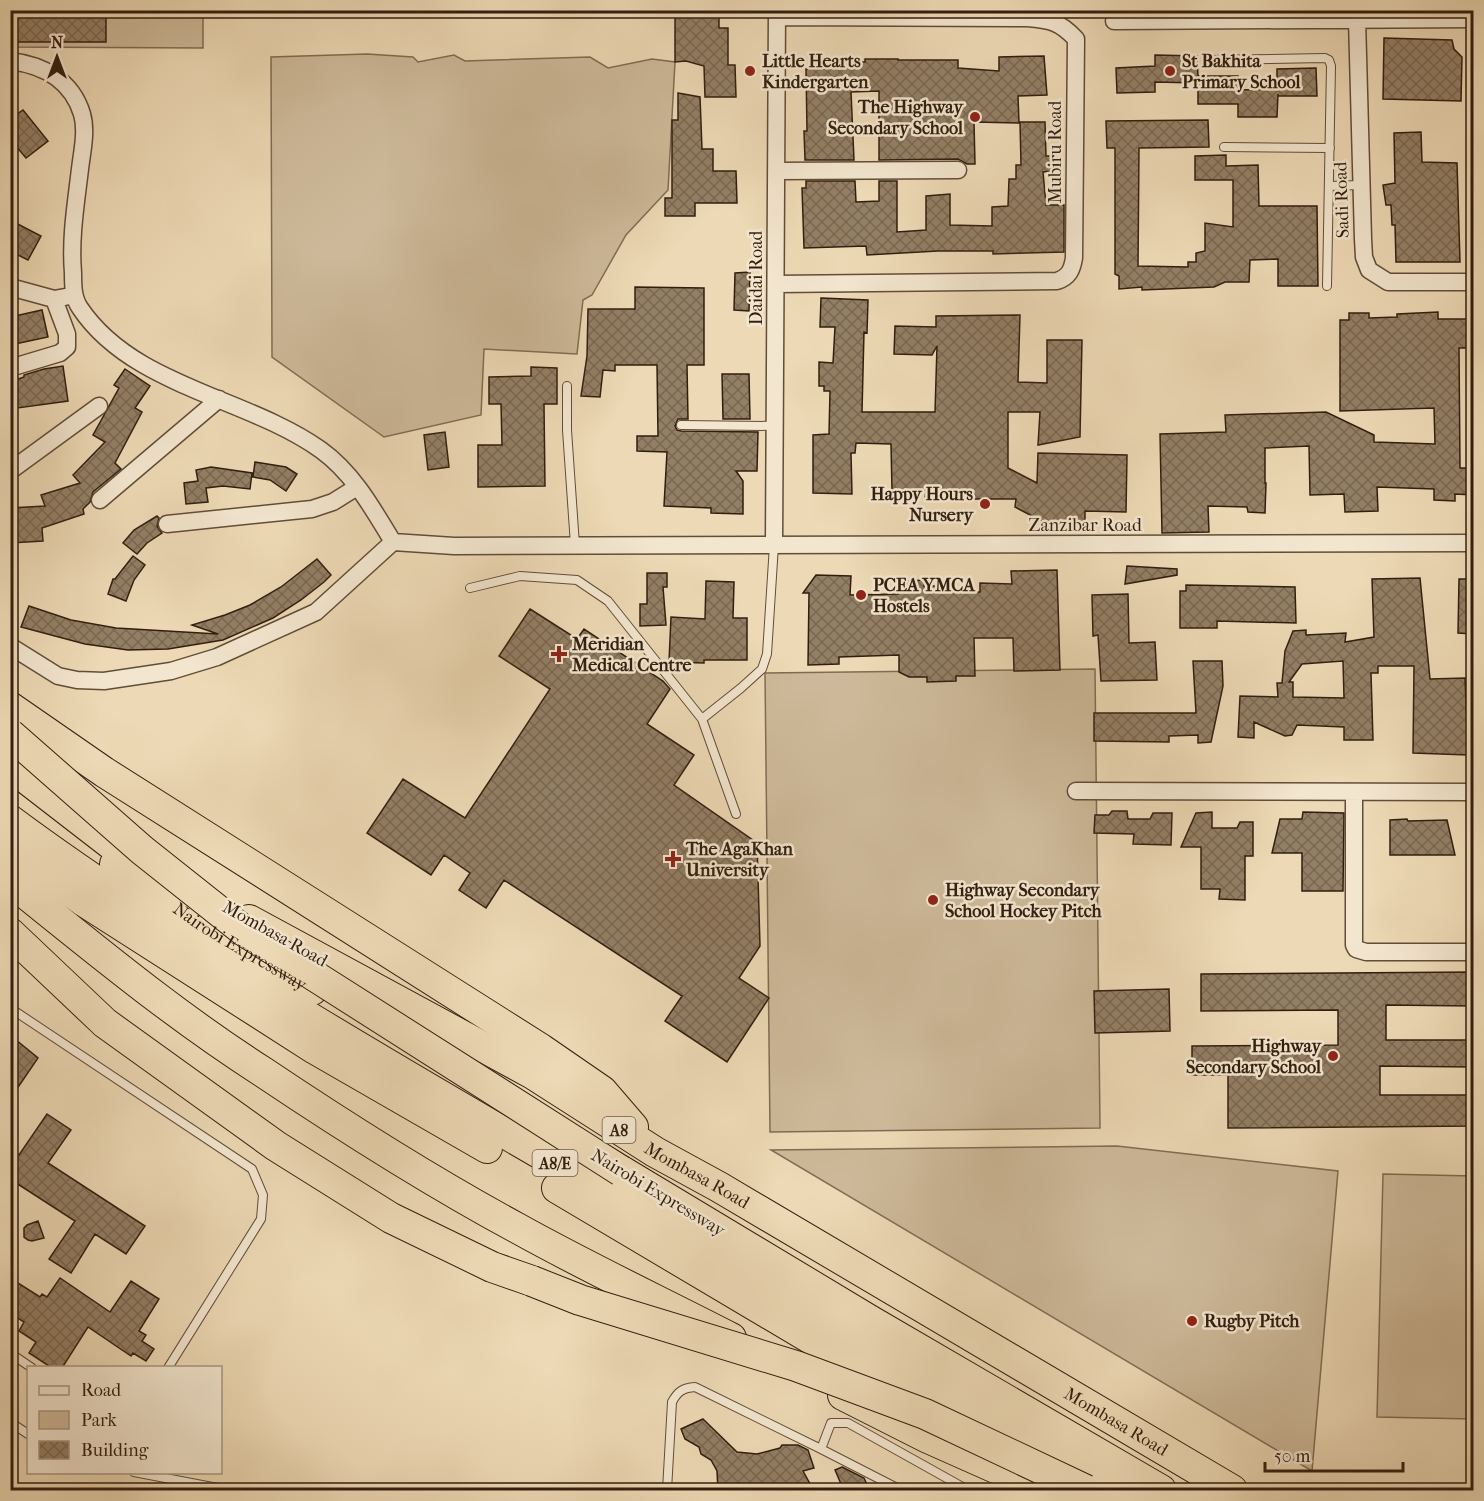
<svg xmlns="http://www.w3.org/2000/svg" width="1484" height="1501" viewBox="0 0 1484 1501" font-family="'IM FELL French Canon',serif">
  <defs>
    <pattern id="building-cross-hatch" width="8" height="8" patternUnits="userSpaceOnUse" patternTransform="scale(1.5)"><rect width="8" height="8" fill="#937f65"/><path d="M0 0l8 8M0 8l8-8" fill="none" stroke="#796752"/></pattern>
  </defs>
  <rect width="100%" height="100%" fill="#edd9b5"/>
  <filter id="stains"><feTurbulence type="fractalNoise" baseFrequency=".00333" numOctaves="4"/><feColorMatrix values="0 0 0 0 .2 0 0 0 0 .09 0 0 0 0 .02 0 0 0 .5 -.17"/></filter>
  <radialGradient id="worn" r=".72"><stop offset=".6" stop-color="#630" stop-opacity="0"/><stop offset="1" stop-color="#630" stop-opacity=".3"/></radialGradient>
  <path fill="#cdb999" stroke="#806c54" stroke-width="1.5" d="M11 11H203V48L11 47Z
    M367 54 413 57 418 62 454 55 465 61 590 57 608 68 652 59 675 62 668 190 626 235 592 295 583 300 577 354 484 349 481 415 384 437 272 357 271 57Z
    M1095 669 1100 1128 770 1132 765 673Z
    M1117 1146 1338 1171 1312 1471 771 1150Z
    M1383 1174 1473 1176V1419L1377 1417Z"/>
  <path fill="url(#building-cross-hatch)" stroke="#321e0f" stroke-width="1.5" fill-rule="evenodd" d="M10 10H106V42H10Z
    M675 10H719V28H728V65H735L736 97H705L704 66 686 61 675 62Z
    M1384 38 1452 40 1454 49 1462 57 1461 101 1383 99Z
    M1155 55 1197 56 1198 76H1238V90L1277 89V69L1316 68 1317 96H1278V94L1277 117H1238V104H1198V83L1155 82V92L1117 93 1116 68 1155 66Z
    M1044 56 1047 95 1018 96 1019 123 974 122 975 164H967L958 159 879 160V91L851 92 854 160H805L804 131H807L806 69H828V62H865V59H898V60H958V68L999 71V57Z
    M678 93 700 97 702 149H713V171H736L737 203H695V216H665V198H672V120H678Z
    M23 110 48 141 26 158 10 139V119Z
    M1208 120 1209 147 1139 148 1138 266 1188 267V262H1196V253L1205 251V223L1233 227V180H1195V156L1226 155V166L1258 165 1259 206H1317L1318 286H1278V259L1250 260 1249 282H1225L1214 287 1142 290V287L1119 289V276L1115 274V148H1107L1106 121Z
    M1020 122H1045L1046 156H1052L1053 171 1043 172 1046 205H1064V252L993 254V251H938L867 255 866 246 804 248 802 188H806V181H855L856 202 879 201V181H897V232L926 230V196L950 194V225L992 226V207L1008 206 1009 179H1016V165H1021Z
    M1421 132 1422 162 1457 163 1460 262H1396L1395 225H1392L1391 205H1386L1383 185 1395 183 1394 133Z
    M10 220 41 236 28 260 10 251Z
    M750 272 749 311 734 310 735 273Z
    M635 287 704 288V365H687L688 419H678L675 426 677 430 681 431 758 432 757 471H736L743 481V514L711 513V508L664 506 667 452 637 451V436H658L657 365H615V371L603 370 600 397 581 396 587 356 588 309H635Z
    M821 298 868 300 867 333 864 332 862 412H935L937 346 932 355 894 354 895 326 936 327V316L1020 315 1018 382 1047 383V340H1082L1080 437 1038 445 1040 412H1008V468L1037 483 1038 453 1127 455 1126 512 1085 511V523L1051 526 1015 507 1016 499H925L926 490 892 491 891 444 856 443 855 453H851L852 494 813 493V435L829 434 830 391H824V386H819V362L833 363 835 327H820Z
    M42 310 48 337 10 345V317Z
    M1438 312V319H1473V348H1459L1460 468H1473V495L1455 494V501L1434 500V489L1377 487 1378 511 1345 512 1344 494 1310 495 1309 446 1265 448V483H1266L1265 513 1248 512 1247 507 1208 506 1209 532 1162 533 1160 434 1226 432 1225 415 1326 412 1374 435V442L1435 444 1434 408 1340 411V320H1349V313H1369V318L1397 317V314Z
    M63 366 68 401 10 409V382L24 377V375L44 369Z
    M531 367 557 368V404H544L545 486 478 487V445H502L501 404H489V377L531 376Z
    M125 369 150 386 135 408 142 412 115 463 121 469 93 492 90 502 83 509 84 514 42 528 43 541 10 543V508L45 506 41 495 80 483 73 475 105 442 93 435 119 388 114 385Z
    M722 374H749L750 419H723Z
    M445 432 449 467 428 470 424 435Z
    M255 462 286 467 297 474 286 491 270 480 253 477Z
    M211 467 252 473 250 489 223 486 206 488 208 502 186 504 184 483 198 481 196 470Z
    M157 516 159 518 157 526 162 533 147 543 137 554 123 543 134 530Z
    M133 556 145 565 134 580 126 601 108 594 113 579H115Z
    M317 559 331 575 324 582 301 600 273 618 223 640 168 649 128 650 85 644 21 627 29 606 71 620 116 628 218 634 192 625 225 615 250 605 281 587Z
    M1127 566 1177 569V575L1125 584Z
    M1057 570 1060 670 1014 671 1013 638H974L975 676H956V681L927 682V677H909L899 672V655L839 657V664L808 665 809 593H803L816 575 851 576 850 595 898 594V590H906V581L924 580V586H952V592H980V583L1012 584 1011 571Z
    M647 573H667V587H663L666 625 640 626V604H647Z
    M1420 578 1430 679 1465 678 1468 755 1413 753 1414 666H1378V673H1371L1373 740H1344V727L1297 725 1292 735 1285 736 1254 722V738L1238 737 1240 696 1278 697 1277 683H1282L1285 651 1293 631 1306 630V635L1346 633 1345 642 1374 637 1372 579ZM1343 661 1344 698 1293 697V682H1289L1302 664Z
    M1459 579H1473V634L1458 633Z
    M706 581 734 582 733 618H747V660H704V663L669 662 671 617 705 619Z
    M1186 585 1295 587 1296 623 1217 621V628H1180V591H1186Z
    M1128 594 1129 643 1155 642 1157 680 1101 681 1098 635 1093 636 1092 595Z
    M530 609 577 639 584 629 663 681 670 689 647 724 694 755 674 785 757 843 760 946 739 978 769 998 727 1062 665 1021 682 996 504 880 486 908 459 890 470 873 444 855 431 875 367 833 403 779 465 818 550 689 499 656Z
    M1193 661H1222L1223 686 1211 742 1198 743V735L1169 736V742L1094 741V713H1196Z
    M1112 811H1127L1128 819H1150L1153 813H1172L1171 845 1133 844 1134 834 1094 833 1095 815H1109Z
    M1212 812V828H1237L1240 822H1253V856H1245V900L1219 899 1220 889H1201V847H1181L1196 813Z
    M1303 812 1344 813 1343 891H1302V853H1272L1280 819H1302Z
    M1407 819 1408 821 1447 820 1455 855H1390V820Z
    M1473 972V1006L1386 1005V1040H1473V1067L1380 1066V1095H1473V1126L1228 1128V1075H1192V1046L1338 1045V1010L1201 1011V974Z
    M1169 989 1170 1031 1095 1033 1094 991Z
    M10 1035 38 1058 10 1099Z
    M47 1114 71 1130 48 1163 145 1226 126 1254 95 1234 71 1273 49 1259 75 1221 10 1179V1149L19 1155Z
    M38 1221 44 1238 32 1241 28 1240 24 1237V1228L27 1225Z
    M10 1278 40 1297 42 1294 47 1297 60 1278 110 1312 131 1281 159 1299 139 1331 146 1335 142 1341 154 1349 146 1361 133 1353 131 1356 88 1327 62 1368H52L29 1353 36 1342 19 1331 24 1322 10 1313Z
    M703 1419 737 1452 757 1454 780 1448 782 1445H798L808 1450 814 1468 803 1471 814 1491H718L717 1471 711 1460 701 1454 699 1447 685 1439 681 1429Z
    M842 1467 864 1478 870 1491H844L835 1470Z"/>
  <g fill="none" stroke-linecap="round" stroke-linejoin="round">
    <g stroke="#614d38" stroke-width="10">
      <path id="lane" d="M1210 60 1325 58 1329 60 1331 66 1327 286
        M1224 147 1330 148
        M1329 186 1361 185
        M567 386V430L575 545
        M681 425 775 426
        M470 588 520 576 577 580 608 601 702 719 741 688 762 669 767 654 774 545
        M702 719 736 814
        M10 1008 252 1169 263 1195 261 1219 168 1368
        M10 1353 32 1368
        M10 1422 28 1434
        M821 1449 901 1490
        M134 1472 228 1490
        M667 1490 672 1402C678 1391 683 1388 695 1387L821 1449 831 1423H848L968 1490"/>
    </g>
    <g stroke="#614d38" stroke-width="19">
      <path id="street" d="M1357 19 1363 239 1364 257 1369 270 1388 282H1474
        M1114 21 1474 19
        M10 61C44 65 72 81 82 114 87 131 82 152 80 169 76 203 70 238 73 273 73 285 73 298 80 308 133 387 247 397 321 450 353 473 373 509 393 542L316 612 217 657 171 671 104 681 77 680 58 676 10 646
        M777 171 958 170
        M776 284 1057 281C1069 277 1072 270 1074 258L1076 39C1059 21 1050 20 1027 18L777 17
        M10 287 54 299 65 297
        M10 368 60 353 67 347V334L54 299
        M10 471 99 406
        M100 500 219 399
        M167 524 312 509 333 502 357 487
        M393 542 454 546 1474 543
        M774 545 777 10
        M1076 791 1474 792
        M1354 792V945L1356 949 1366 952H1474"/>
    </g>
    <g stroke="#321e0f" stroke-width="32">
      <g id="highway">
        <path d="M10 707 104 772 541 1049 602 1091 633 1127"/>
        <path d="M10 766 116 848 152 867"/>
        <path d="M10 820C99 886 192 945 286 1003 403 1075 523 1144 643 1213 800 1303 955 1396 1110 1490"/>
        <path d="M10 850 82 900 315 1049 487 1148"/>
        <path id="s1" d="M115 864 204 927 312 990"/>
        <path d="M10 881C92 947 174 1015 263 1072 345 1127 430 1181 517 1228 587 1267 659 1301 731 1338"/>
        <path id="s2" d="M249 920 533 1074 655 1152 719 1187 1232 1490"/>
        <path d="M10 933 105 1023 276 1146 391 1218 492 1267 532 1281"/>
        <path d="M600 1158 871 1321 1161 1490"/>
        <path d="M557 1188 921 1404"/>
        <path d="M843 1395 928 1438 1009 1474 1039 1490"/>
      </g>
    </g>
    <use href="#lane" stroke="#f3e6cf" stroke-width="8"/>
    <use href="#street" stroke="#f3e6cf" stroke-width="16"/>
    <use href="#highway" stroke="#edd9b5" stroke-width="30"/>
    <g stroke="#321e0f" stroke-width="32" stroke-linecap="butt">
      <path id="highway-bridge" d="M10 734 142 850 244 931 621 1171
        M532 1281 580 1300 796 1366 925 1414 1086 1490"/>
    </g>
    <use href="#highway-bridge" stroke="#edd9b5" stroke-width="30"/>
  </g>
  <g fill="#8f2418" stroke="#f3e6cf" stroke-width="2">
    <circle cx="750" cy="71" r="6"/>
    <circle cx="1170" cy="71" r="6"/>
    <circle cx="975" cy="117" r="6"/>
    <circle cx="985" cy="504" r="6"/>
    <circle cx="861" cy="595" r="6"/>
    <path d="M556 645h6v6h6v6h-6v6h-6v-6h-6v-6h6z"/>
    <path d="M670 850h6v6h6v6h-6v6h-6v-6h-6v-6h6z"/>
    <circle cx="933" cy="900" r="6"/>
    <circle cx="1333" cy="1056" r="6"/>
    <circle cx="1192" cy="1321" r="6"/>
  </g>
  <g text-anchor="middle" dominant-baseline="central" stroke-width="5" stroke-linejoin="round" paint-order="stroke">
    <g fill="#f3e6cf" stroke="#6c5a49" stroke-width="1.5">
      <rect x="602.5" y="1117" width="33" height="26" rx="4.5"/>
      <rect x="532.5" y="1150" width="45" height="26" rx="4.5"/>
    </g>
    <g font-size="16" font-weight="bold" fill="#321e0f">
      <text x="619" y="1130">A8</text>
      <text x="555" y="1163">A8/E</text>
    </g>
    <g font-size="18" font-weight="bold" fill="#321e0f" stroke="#f3e6cf" text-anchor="start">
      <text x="762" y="61">Little Hearts<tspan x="762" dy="21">Kindergarten</tspan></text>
      <text x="1182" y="61">St Bakhita<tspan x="1182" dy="21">Primary School</tspan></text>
      <text x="963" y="107" text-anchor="end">The Highway<tspan x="963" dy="21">Secondary School</tspan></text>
      <text x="973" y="494" text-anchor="end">Happy Hours<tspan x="973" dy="21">Nursery</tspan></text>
      <text x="873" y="585">PCEA YMCA<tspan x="873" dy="21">Hostels</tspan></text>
      <text x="572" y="644">Meridian<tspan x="572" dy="21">Medical Centre</tspan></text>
      <text x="686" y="849">The AgaKhan<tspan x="686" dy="21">University</tspan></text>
      <text x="945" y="890">Highway Secondary<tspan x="945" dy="21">School Hockey Pitch</tspan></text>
      <text x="1321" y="1046" text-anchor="end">Highway<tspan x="1321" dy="21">Secondary School</tspan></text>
      <text x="1204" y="1321">Rugby Pitch</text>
    </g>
    <g font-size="18" fill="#321e0f" stroke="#f3e6cf">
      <text transform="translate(1055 152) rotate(-90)">Mubiru Road</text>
      <text transform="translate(1342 200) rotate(-92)">Sadi Road</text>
      <text transform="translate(756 278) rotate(-90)">Daidai Road</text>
      <text x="1085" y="525">Zanzibar Road</text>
      <text transform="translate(275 934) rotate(29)">Mombasa Road</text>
      <text stroke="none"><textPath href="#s1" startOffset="150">Nairobi Expressway</textPath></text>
      <text stroke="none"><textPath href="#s2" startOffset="516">Mombasa Road</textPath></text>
      <text transform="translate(658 1193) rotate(31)">Nairobi Expressway</text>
      <text stroke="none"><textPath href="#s2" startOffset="1002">Mombasa Road</textPath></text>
    </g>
  </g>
  <rect width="1484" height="1501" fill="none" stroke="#edd9b5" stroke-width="36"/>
  <rect x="12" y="12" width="1460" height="1477" fill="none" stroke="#321e0f" stroke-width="3"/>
  <rect x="18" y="18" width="1448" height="1465" fill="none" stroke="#321e0f" stroke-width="1.5"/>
  <rect x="27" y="1366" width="195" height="108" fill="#f3e6cf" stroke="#a69682" stroke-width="1.5"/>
  <rect x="39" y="1386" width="30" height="9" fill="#f3e6cf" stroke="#a69682" stroke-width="1.5"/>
  <text x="81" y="1396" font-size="18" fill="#321e0f">Road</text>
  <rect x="39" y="1411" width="30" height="18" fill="#cdb999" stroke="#a69682" stroke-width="1.5"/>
  <text x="81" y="1426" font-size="18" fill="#321e0f">Park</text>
  <rect x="39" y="1441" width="30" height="18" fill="url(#building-cross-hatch)" stroke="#a69682" stroke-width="1.5"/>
  <text x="81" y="1456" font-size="18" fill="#321e0f">Building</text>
  <g transform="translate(57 57)" stroke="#f3e6cf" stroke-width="4.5" paint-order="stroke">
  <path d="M0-4.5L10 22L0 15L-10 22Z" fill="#321e0f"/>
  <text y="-9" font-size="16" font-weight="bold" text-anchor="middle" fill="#321e0f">N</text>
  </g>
  <path d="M1265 1462v9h138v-9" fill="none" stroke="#321e0f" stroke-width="3"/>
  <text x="1274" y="1462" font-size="18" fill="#321e0f" stroke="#f3e6cf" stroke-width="4.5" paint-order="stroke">50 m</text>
  <rect width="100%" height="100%" filter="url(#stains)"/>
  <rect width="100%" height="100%" fill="url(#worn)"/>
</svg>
